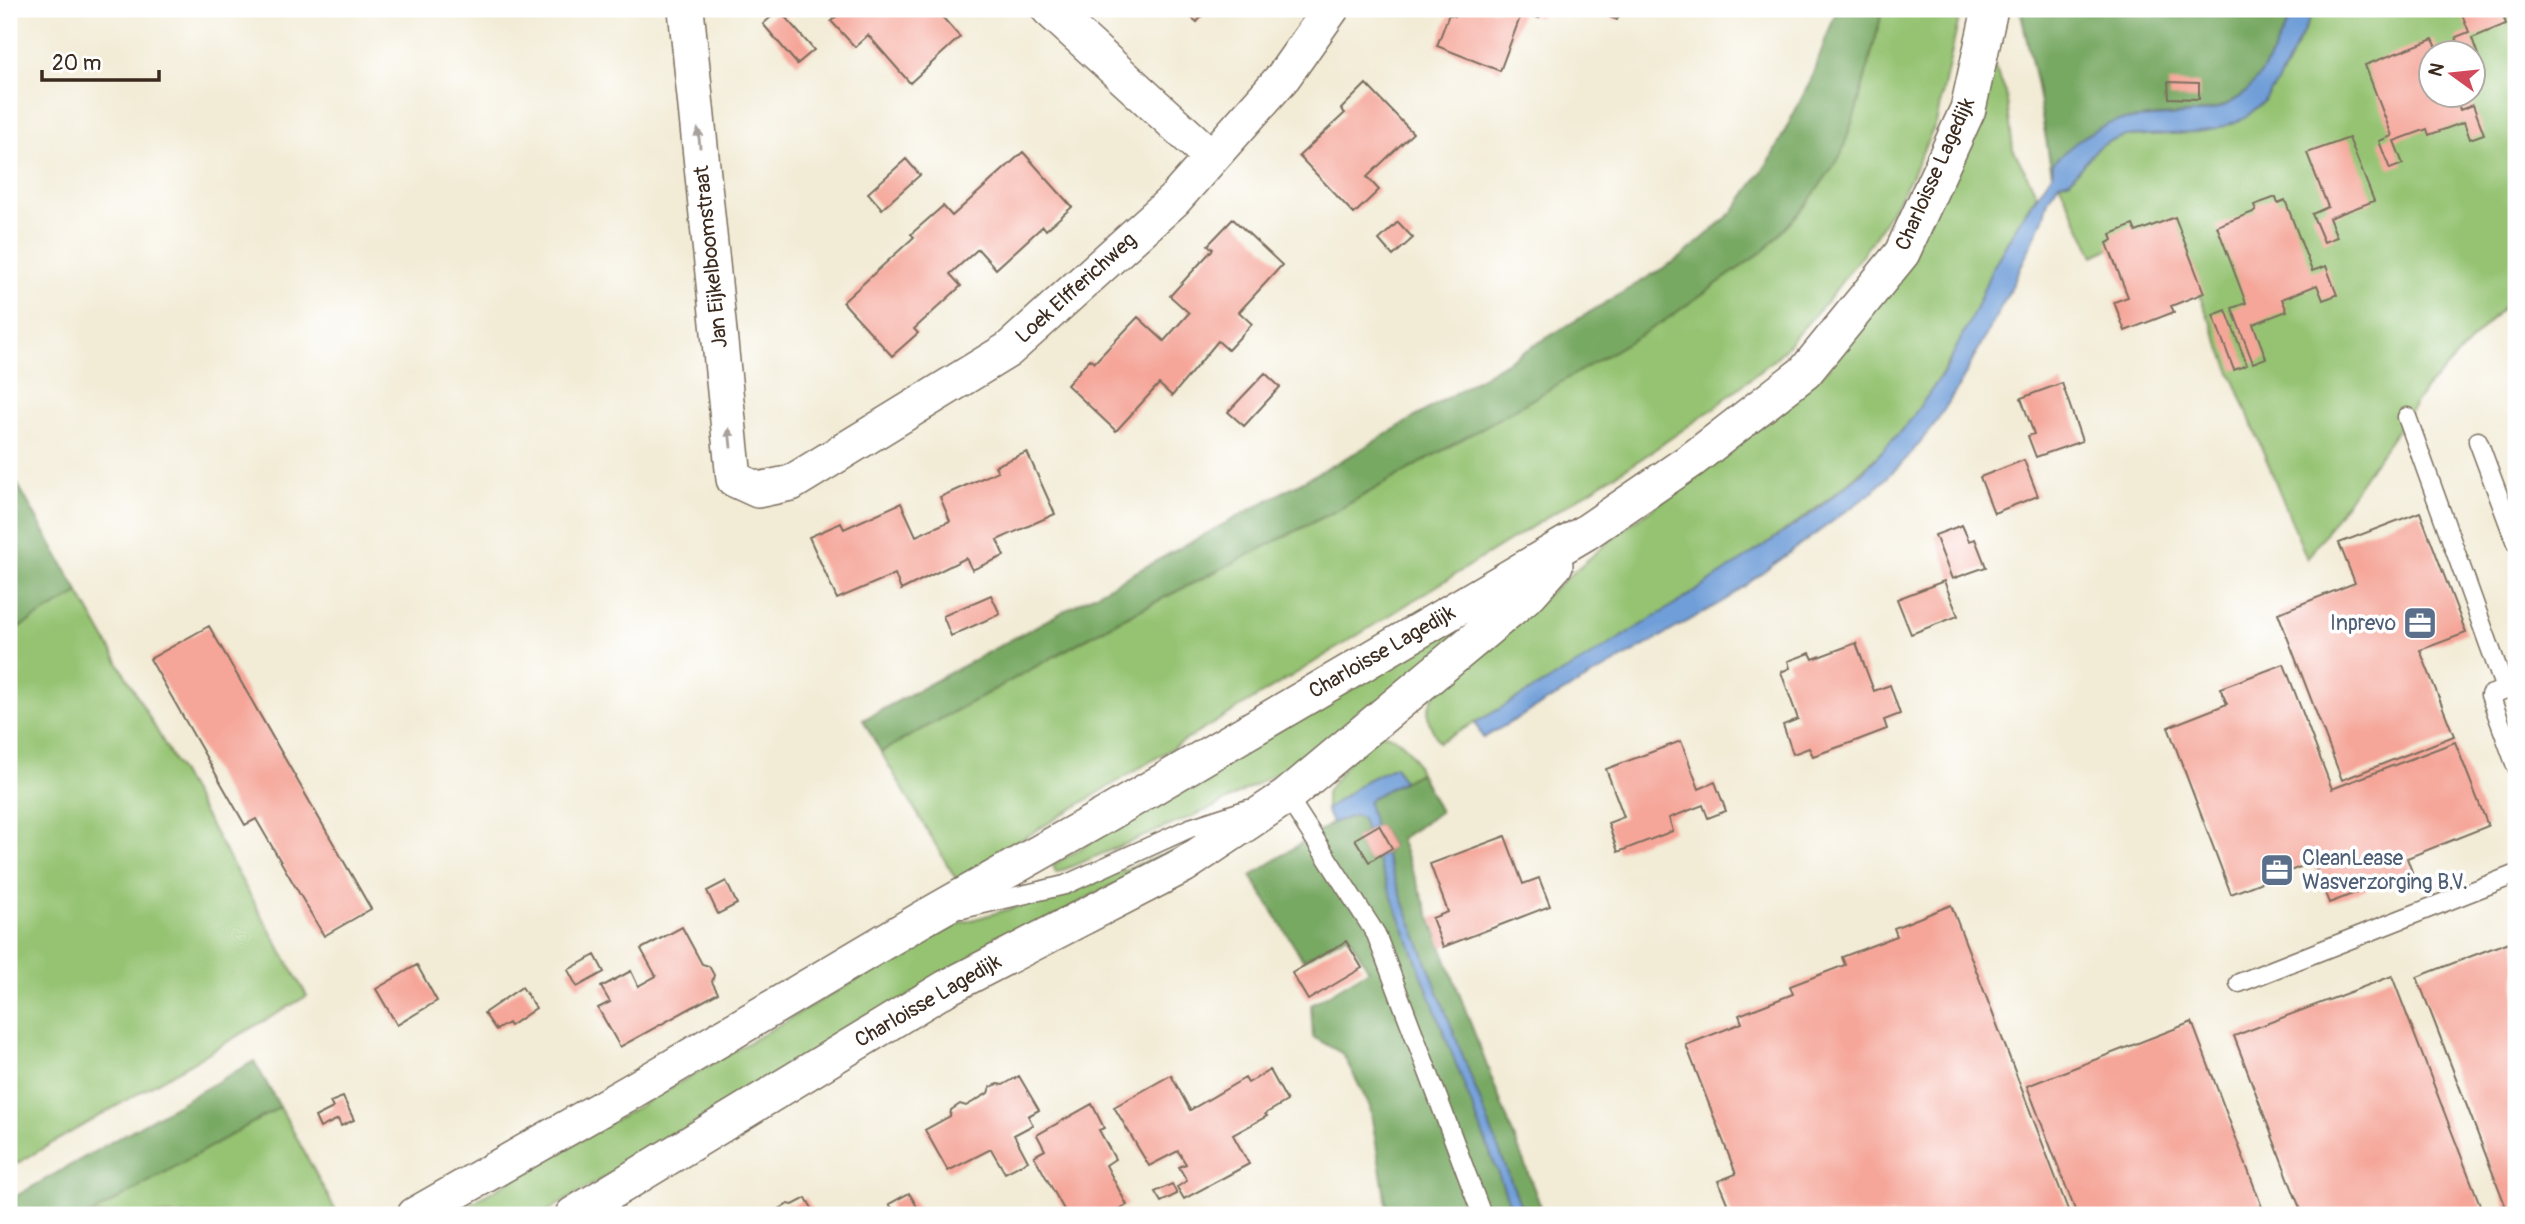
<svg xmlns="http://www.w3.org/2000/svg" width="2525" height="1224" viewBox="0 0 2525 1224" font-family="Pangolin,sans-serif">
  <rect width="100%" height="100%" fill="#fff"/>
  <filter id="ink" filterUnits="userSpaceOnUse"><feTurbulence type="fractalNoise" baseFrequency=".0143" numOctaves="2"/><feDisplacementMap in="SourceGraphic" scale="14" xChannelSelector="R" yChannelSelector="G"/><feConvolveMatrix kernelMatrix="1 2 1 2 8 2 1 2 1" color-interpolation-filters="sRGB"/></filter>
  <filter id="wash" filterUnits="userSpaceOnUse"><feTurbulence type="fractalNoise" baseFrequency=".00686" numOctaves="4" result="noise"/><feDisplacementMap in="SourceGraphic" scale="28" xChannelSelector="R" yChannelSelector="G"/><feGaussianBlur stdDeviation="1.57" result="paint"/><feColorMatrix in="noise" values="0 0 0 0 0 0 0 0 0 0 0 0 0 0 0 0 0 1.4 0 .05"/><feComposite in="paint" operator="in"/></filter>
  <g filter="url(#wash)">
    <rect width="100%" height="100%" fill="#f2ebd5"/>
    <path fill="#95c372" stroke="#687648" stroke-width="2" fill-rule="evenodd" d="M1883 9H1961L1936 123 1908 183 1872 241 1828 300 1777 357 1714 408 1641 459 1300 671 956 879 881 752 1118 621 1341 508 1531 400 1664 321 1766 249 1857 108Z
      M2315 9H2516V293L2425 390 2307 559 2169 221 2094 256 2059 183 2070 180 2096 149 2110 141 2126 136 2190 133 2277 83ZM2430 52H2472V94H2430Z
      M1992 61 2006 93 2013 149 2037 194C2020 219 2004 245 1991 272 1985 284 1981 298 1975 311 1956 351 1935 390 1907 424 1857 484 1794 525 1731 568 1637 631 1539 689 1439 742 1426 718 1423 713 1438 688L1620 532 1693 479 1828 369Z
      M79 593 307 996 9 1168V633Z
      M1510 593 1337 737 1294 764 1212 808 1056 873 1053 865Z
      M1381 733C1403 737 1413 753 1420 773L1403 781 1395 766 1365 781 1326 810V793L1351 758Z
      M1198 840 956 968 541 1215H451L917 945 961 923 1075 890Z
      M280 1107 338 1215H90Z"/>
    <path fill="#78a964" stroke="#5a6a41" stroke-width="2" d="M1837 9H1883L1857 108 1841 155 1807 204 1766 249 1664 321 1531 400 1341 508 1118 621 881 752 863 720 1355 453 1680 258 1732 213 1770 160 1809 84Z
      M2020 9H2224L2244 16 2248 9H2295C2283 31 2264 76 2246 92 2202 129 2140 104 2093 132 2078 140 2064 161 2052 174L2036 81Z
      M9 469 79 593 9 633Z
      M1420 773 1440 812 1400 839 1544 1215H1524L1385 854 1392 847 1379 825 1374 826 1368 803 1371 798Z
      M1355 815 1362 818 1366 831 1355 839 1369 862 1377 858 1514 1215H1388L1370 1107 1343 1054 1313 1037 1311 1005 1369 970 1348 935 1303 960 1251 876 1332 823Z
      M254 1061 280 1107 90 1215H9V1200Z"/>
    <path fill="#709ed8" stroke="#56647b" stroke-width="2" d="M2295 9H2315L2277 83 2263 102 2245 118 2217 129 2190 133 2126 136 2110 141 2096 149 2070 180 2059 183 2048 200 2043 219 2013 284 1959 386 1937 421 1908 457 1871 493 1727 599 1483 738 1475 723 1581 662 1690 595 1814 512 1863 472 1908 423 1945 371 1975 310 1991 271 2019 222 2052 174 2053 163C2070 146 2091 128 2115 122 2158 111 2215 125 2249 89 2269 67 2281 34 2295 9Z
      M1395 766 1403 781 1371 798 1368 803 1374 826 1366 831 1362 818 1355 815 1332 823 1326 810 1365 781Z
      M1385 854 1524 1215H1514L1377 858Z"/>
    <g id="blocks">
      <path fill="#f5a699" d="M836 9H927L932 15 937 11 960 37 910 83 868 35 855 47 831 21 840 13Z
        M1181 9H1208L1197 22Z
        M1457 9H1542L1539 18 1522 12 1500 71 1437 46 1449 14 1455 16Z
        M1599 9H1622L1617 20 1598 12Z
        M2460 9H2516V13L2504 18 2506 24 2472 38 2480 61 2473 64V52H2461L2456 37 2469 32Z
        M779 10 814 50 797 64 763 24Z
        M2433 39 2439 52H2430V94H2455L2460 110 2473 105 2484 134 2470 139 2464 122 2429 135 2427 129 2394 141 2403 164 2390 169 2379 141 2392 136 2365 65Z
        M2168 82 2199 83V99L2169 98Z
        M1366 84 1413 133 1367 177 1379 190 1354 214 1299 156 1345 113 1341 109Z
        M2349 138 2374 201 2329 218 2337 237 2324 242 2312 214 2328 207 2307 153Z
        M1023 152 1072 207 1046 230 1043 226 996 269 978 249 950 274 961 286 914 329 918 333 892 356 843 302 914 237 911 234 943 206 952 216Z
        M906 159 920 175 882 209 868 193Z
        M2276 197 2278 203 2285 200 2312 271 2326 266 2337 295 2323 300 2317 285 2282 299 2287 311 2253 324 2266 358 2253 363 2232 308 2246 303 2217 226 2256 211 2254 205Z
        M2175 217 2204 293 2171 306 2174 312 2125 331 2114 302 2128 297 2107 243 2113 240 2111 234 2133 225 2136 232Z
        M1233 219 1282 265 1239 312 1252 324 1228 350 1218 341 1172 396 1159 384 1116 431 1067 385 1090 359 1094 363 1138 317 1164 341 1189 313 1170 296 1213 249 1208 245Z
        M1398 222 1413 238 1393 256 1379 240Z
        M2226 310 2247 365 2234 370 2213 315Z
        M1265 373 1280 387 1244 426 1228 412Z
        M2062 383 2082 441 2036 457 2028 436 2034 434 2021 398Z
        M1027 452 1055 514 997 540 1004 556 972 570 966 558 901 590 895 574 837 599 809 537 841 523 844 529 901 503 916 536 950 521 940 497 998 471 995 466Z
        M2024 460 2038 496 1994 513 1980 477Z
        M2420 512 2466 633 2420 650 2454 736 2342 780 2278 613 2355 583 2339 543Z
        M1962 525 1969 541 1975 539 1986 567 1952 579 1935 535Z
        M1944 581 1958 616 1911 634 1897 599Z
        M991 595 1000 614 951 636 943 616Z
        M209 626 371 909 324 936 256 819 245 825 150 659Z
        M1856 643 1874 691 1890 685 1900 714 1884 720 1887 729 1850 743 1813 756 1809 748 1793 754 1783 725 1798 719 1781 672 1790 668 1788 661 1810 653 1813 659Z
        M2284 664 2332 789 2455 742 2488 826 2407 858 2412 872 2329 903 2313 862 2231 894 2168 727 2227 704 2220 688Z
        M1681 741 1699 789 1715 782 1726 811 1708 818 1703 805 1669 818 1673 831 1618 852 1608 823 1624 817 1606 769Z
        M1379 825 1392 848 1369 862 1355 839Z
        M1505 836 1523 884 1539 878 1550 906 1443 947 1432 918 1448 912 1430 864Z
        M726 881 737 904 718 914 707 891Z
        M1951 905 2070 1215H1732L1718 1181 1736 1174 1686 1045 1742 1023 1739 1015 1793 994 1790 986 1845 965 1842 957 1897 936 1894 928Z
        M682 927 702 964 709 966 714 975 712 982 718 993 620 1047 598 1008 610 1002 601 987 631 971 638 986 656 976 641 949Z
        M2516 939V1215H2509L2417 977Z
        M1346 941 1362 968 1308 1000 1292 973Z
        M595 955 604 972 577 987 568 970Z
        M417 965 437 1001 397 1025 376 989Z
        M2392 976 2453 1135 2484 1215H2303L2295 1196 2234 1036Z
        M522 987 536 1008 510 1026 508 1023 496 1030 484 1013Z
        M2192 1022 2265 1215H2077L2027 1086Z
        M1270 1070 1287 1101 1265 1114 1267 1116 1233 1135 1249 1164 1184 1199 1177 1187 1187 1181 1179 1167 1186 1164 1178 1151 1149 1166 1114 1107 1171 1075 1190 1110 1245 1078 1248 1083Z
        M1019 1076 1039 1110 1028 1116 1033 1125 1014 1135 1028 1161 1005 1173 991 1149 948 1171 925 1130 950 1116 951 1110 960 1104 966 1106 988 1093 990 1087 998 1084 1003 1085Z
        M343 1097 354 1120 341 1126 338 1119 320 1128 315 1117 333 1108 330 1102Z
        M1092 1104 1104 1128 1099 1130 1115 1159 1106 1165 1127 1205 1117 1210 1120 1215H1067L1034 1156 1045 1150 1037 1135Z
        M1172 1184 1177 1194 1161 1202 1155 1192Z
        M909 1193 922 1215H891L889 1210 892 1208 889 1204Z
        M806 1198 816 1215H775L779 1213V1209L788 1204 793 1205Z"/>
    </g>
  </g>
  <g filter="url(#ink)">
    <use href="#blocks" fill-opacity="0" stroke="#7b6e5e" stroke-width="2"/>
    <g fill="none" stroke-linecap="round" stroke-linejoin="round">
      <g stroke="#7b6e5e" stroke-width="21">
        <path id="service" d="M2407 417 2505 689
          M2478 441 2516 543
          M2514 686 2490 695 2516 766
          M1281 798 1287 796 1376 934 1482 1215
          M962 909 1065 885 1190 828 1248 809
          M2239 983 2516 874"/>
      </g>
      <g stroke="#7b6e5e" stroke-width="38">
        <path id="minor" d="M686 9 734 479 758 490 791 483 1008 350 1174 200 1283 77 1331 9
          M1049 9 1211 157
          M415 1215 632 1091 924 918 1104 816 1585 533 1693 459 1805 372 1902 253 1968 109 1990 9
          M573 1215 946 988 1184 865 1287 796 1530 593 1555 565"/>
      </g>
      <use href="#service" stroke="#fff" stroke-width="18"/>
      <use href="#minor" stroke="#fff" stroke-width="35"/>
    </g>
    <defs><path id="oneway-solid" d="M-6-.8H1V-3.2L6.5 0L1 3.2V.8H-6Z" transform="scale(1.75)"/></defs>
    <g fill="#a79f9a">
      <use href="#oneway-solid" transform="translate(699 138) rotate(-96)"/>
      <use href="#oneway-solid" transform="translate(730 438) rotate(-96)"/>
    </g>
  </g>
  <defs>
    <g id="office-square" transform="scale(1.75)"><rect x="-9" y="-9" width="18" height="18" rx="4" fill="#5c6f8a" stroke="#fff"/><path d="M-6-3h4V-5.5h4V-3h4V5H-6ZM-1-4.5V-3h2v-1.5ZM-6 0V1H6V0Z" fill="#fff"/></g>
  </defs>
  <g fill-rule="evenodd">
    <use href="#office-square" x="2420" y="623"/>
    <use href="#office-square" x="2277" y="870"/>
  </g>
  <g text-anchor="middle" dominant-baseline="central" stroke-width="7" stroke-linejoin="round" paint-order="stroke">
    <g font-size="21" fill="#3b2a1e" stroke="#fff">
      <text transform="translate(1935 174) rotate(-66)">Charloisse Lagedijk</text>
      <text transform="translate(711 257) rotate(-96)">Jan Eijkelboomstraat</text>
      <text transform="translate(1076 288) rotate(-42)">Loek Elfferichweg</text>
      <text transform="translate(1382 652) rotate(-30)">Charloisse Lagedijk</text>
      <text transform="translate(928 1001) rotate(-30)">Charloisse Lagedijk</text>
    </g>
    <g font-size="21" fill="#4e5e75" stroke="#fff" text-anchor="end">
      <text x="2396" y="623">Inprevo</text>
      <text x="2302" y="858" text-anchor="start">CleanLease<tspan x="2302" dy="24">Wasverzorging B.V.</tspan></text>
    </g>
  </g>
  <rect width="2525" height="1224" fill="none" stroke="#fff" stroke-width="35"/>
  <g transform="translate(2452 74) rotate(285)"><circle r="33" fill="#ffffff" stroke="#b1aaa5" stroke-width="2"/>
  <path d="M0-5L12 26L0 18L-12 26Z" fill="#d1495b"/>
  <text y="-10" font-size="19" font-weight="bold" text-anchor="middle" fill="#3b2a1e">N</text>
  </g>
  <path d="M42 70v10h117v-10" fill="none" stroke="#3b2a1e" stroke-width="3.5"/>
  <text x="52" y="70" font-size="21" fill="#3b2a1e" stroke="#ffffff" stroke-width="5" paint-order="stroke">20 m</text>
</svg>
